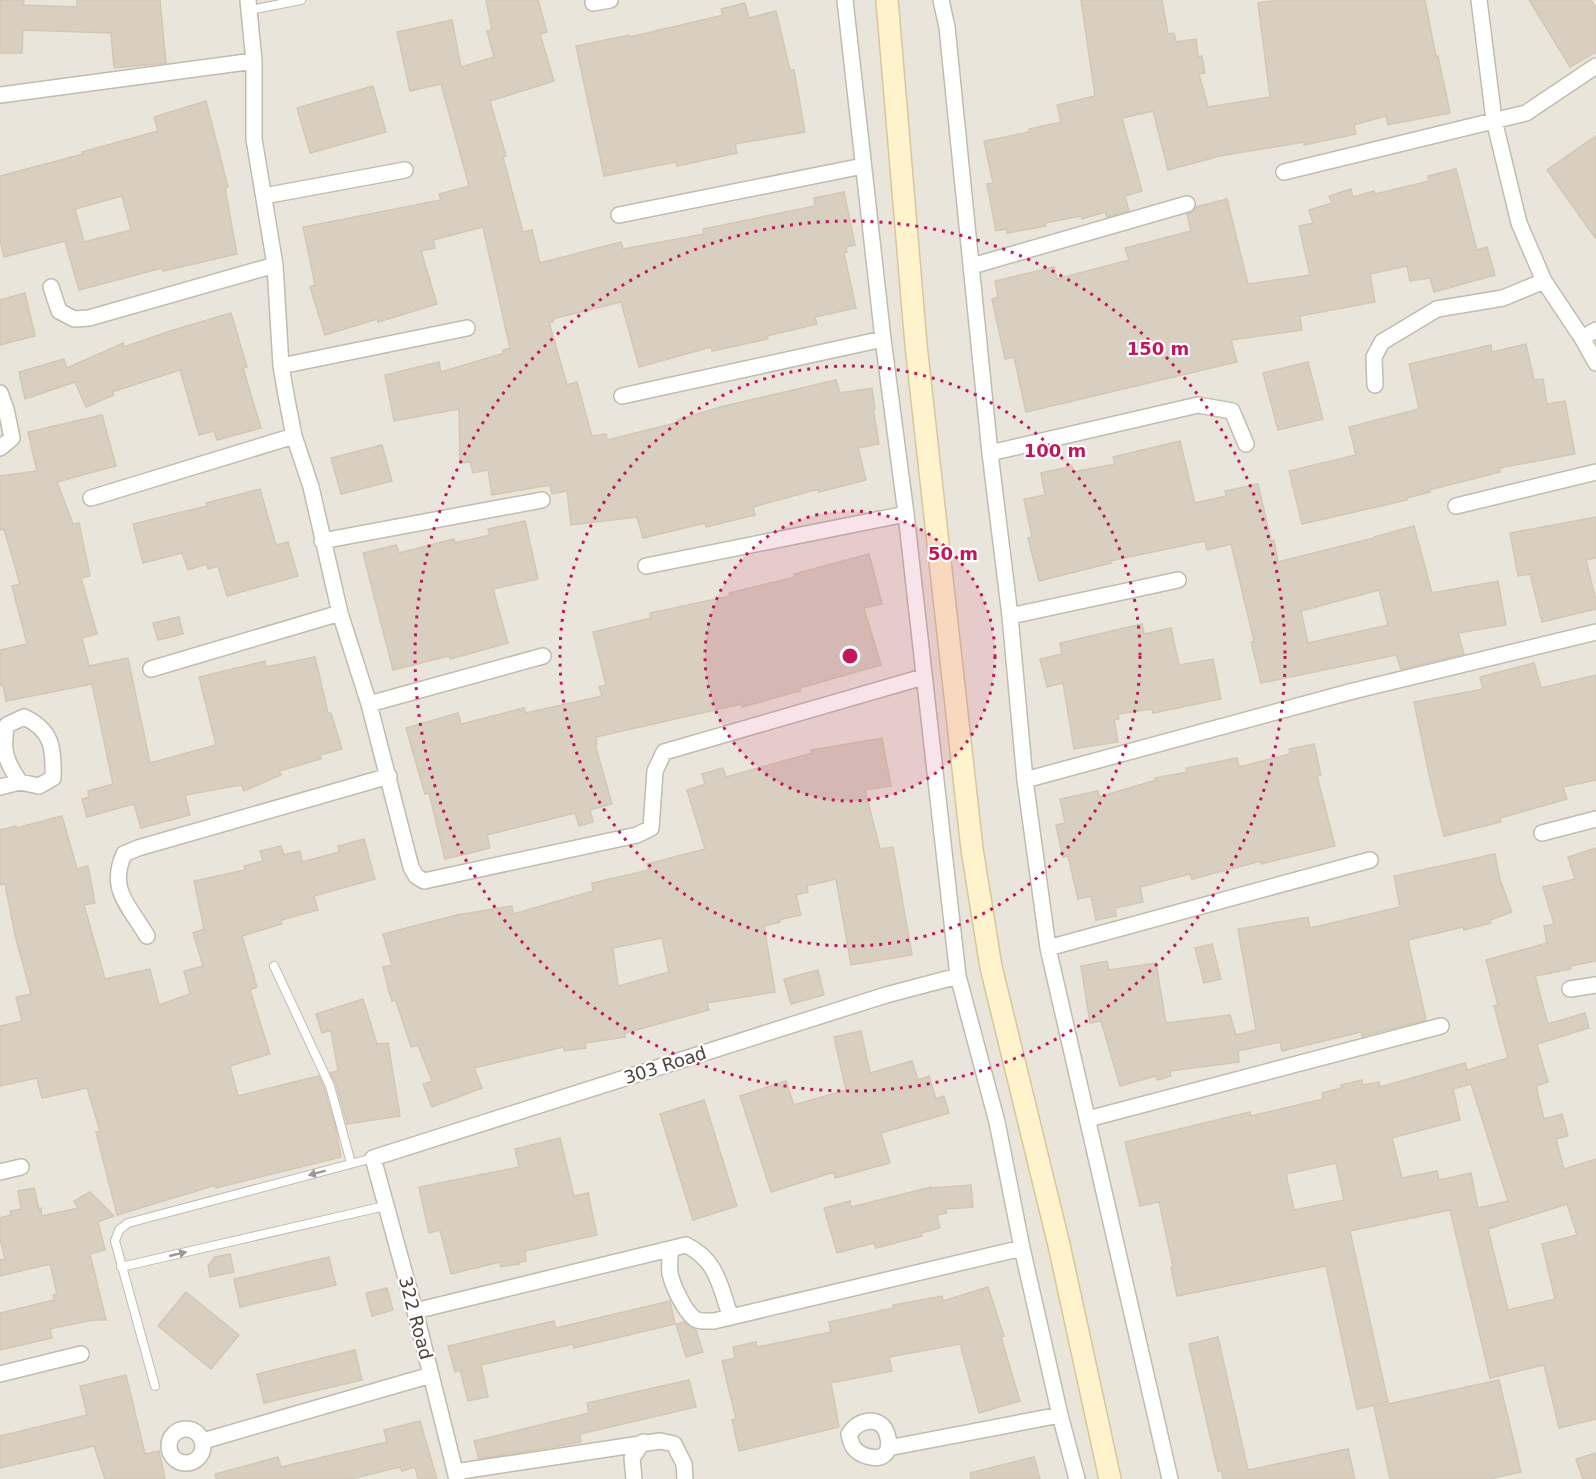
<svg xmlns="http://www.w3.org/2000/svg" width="1596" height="1479" viewBox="0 0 1596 1479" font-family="'DejaVu Sans',sans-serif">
  <rect width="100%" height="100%" fill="#f6f3ec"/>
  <path fill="#eae5da" d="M0 0H1596V1479H0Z"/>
  <path fill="#d8cfc1" stroke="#d3c7b4" stroke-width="1.5" fill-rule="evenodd" d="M0 0H24L23 5 77 7V0H160L166 63 114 68 111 33 23 30 22 53H0Z
    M486 0H538L547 32 540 34 554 81 490 101 506 156 503 157 523 232 532 230 540 263 621 242 623 249 704 234 703 229 815 206 814 198 844 192 855 245 846 247 847 252 844 253 856 308 815 317 817 324 767 336 768 339 712 351 711 347 639 367 621 302 552 319 553 322H549L567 385 577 382 592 436 606 434 607 440 679 422 678 420 720 407 836 380 840 393 872 388 875 409H873L879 444 858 448 866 480 819 492V489L753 507 755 515 706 527 705 523 643 538 637 517 571 525 567 491 552 494 550 485 492 495 488 470 473 473 470 462 460 463 459 409 394 421 385 375 439 362 441 372 504 353 503 350 510 348 483 227 433 240 435 248 421 251 437 304 378 322 377 319 325 335 310 287 315 285 303 227 441 200 439 194 469 186 441 84 410 91 397 32 452 20 461 67 494 57 487 31 492 30Z
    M1081 0H1162L1168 34 1174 33 1176 42 1196 39 1198 57 1202 56 1205 73 1199 74 1208 107 1270 97 1258 3 1279 0H1425L1436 57 1438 56 1450 113 1388 125 1386 116 1354 125 1356 134 1304 145V142L1220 156 1168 170 1153 111 1122 118 1142 191 1125 196 1129 211 1107 217 1105 212 1082 219 1081 216 1045 223 1046 226 1007 233V229L996 231 987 184 993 183 984 141 1029 132V129L1061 122 1057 105 1095 96Z
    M1529 0H1591L1596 8V52L1570 67Z
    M745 3 749 18 776 11 790 70H794L805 132 735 144 737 153 677 166 676 162 604 176 576 46 629 35 630 37 711 18 723 15 721 9Z
    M373 86 386 132 310 153 297 108Z
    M206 101 228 187 225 188 237 254 163 271 162 268 79 290 65 241 4 257 0 240V176L83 154 82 152 158 131 154 117ZM122 196 131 230 84 242 75 209Z
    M1596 136V239L1547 170Z
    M1456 169 1477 250 1487 247 1495 275 1434 292 1430 278 1410 281 1407 266 1370 274 1375 302 1300 316 1302 330 1231 340 1237 362 1026 412 1014 357 1005 359 992 299 998 297 995 281 1054 267 1057 279 1129 260 1125 248 1191 231 1187 214 1194 211 1196 207 1227 199 1248 284 1310 275 1299 226 1313 223 1309 210 1332 203 1329 196 1351 189 1353 197 1374 191 1375 194 1429 181 1428 176Z
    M25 293 35 336 0 345V300Z
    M231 313 247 367 243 368 261 428 217 440 214 431 199 435 180 370 112 392 114 395 86 407 75 382 25 399 19 372 64 359 67 368 123 343 124 347 170 331Z
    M1526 344 1534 380 1543 379 1547 404 1565 401 1575 454 1499 468 1500 472 1429 490 1430 492 1407 498V500L1302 524 1289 471 1356 455 1349 427 1419 409 1409 364 1491 345 1492 352Z
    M1308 362 1323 419 1278 430 1263 373Z
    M102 415 116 466 57 482 73 524 79 523 90 576 81 578 97 634 82 638 89 666 128 658 150 763 216 745 199 677 265 661 266 667 315 657 328 713H331L342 749 320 755 321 759 279 771 281 775 244 791 241 785 185 795 190 815 141 828 134 804 87 817 82 799 89 797 88 791 113 784 92 684 6 701 3 685 0 686V650L27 644 12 586 20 584 4 529 0 530V476L37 471 28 432Z
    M1180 441 1195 503 1226 496 1225 491 1258 484 1271 541 1274 540 1278 562 1374 538V537L1414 526 1432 593 1498 581 1506 625 1458 633 1464 654 1401 669 1396 655 1261 683 1251 642 1254 641 1231 544 1207 550 1205 541 1110 561 1111 563 1039 581 1028 538 1032 537 1024 499 1045 495 1041 473 1072 466 1073 472 1115 464 1113 457ZM1379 590 1388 625 1308 643 1301 611Z
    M382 445 392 481 341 494 331 458Z
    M260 489 276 545 288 542 298 576 227 596 218 566 208 569 206 564 188 570 182 553 143 563 133 524 207 506 206 503Z
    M1596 517V558L1586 560 1596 601V609L1542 622 1530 574 1518 576 1510 533Z
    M525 521 538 579 493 589 508 643 450 659 449 656 393 670 363 553 396 545 399 553 454 539 455 543 490 535 488 529Z
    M869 554 882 604 864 608 881 665 800 688V691L742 707 741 704 596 737 597 744H595L612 804 590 810 593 822 579 826 575 813 487 835 490 848 445 859 429 793 425 794 406 728 458 713 461 724 524 708 526 713 602 696 599 687 606 685 593 632 651 618 650 613 730 596 729 593 795 577 794 574Z
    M179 617 183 634 158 640 153 623Z
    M1142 624 1144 634 1171 628 1179 665 1213 659 1221 699 1153 713 1152 709 1118 714 1119 719 1114 720 1118 742 1074 749 1063 683 1047 687 1040 659 1062 654 1060 643Z
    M1534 663 1541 688 1596 675V780L1563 787 1567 799 1500 818 1501 822 1444 836 1430 779 1414 702 1483 689 1480 677Z
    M882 738 891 786 865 790 880 849 893 847 912 955 851 965 836 879 807 886 808 892 796 895 801 915 779 920 780 922 764 926 775 992 707 1003 709 1010 625 1033V1037L585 1043 586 1048 564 1051V1047L474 1068 482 1088 432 1107 423 1084 432 1081 418 1045 411 1047 396 1001H392L389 992 383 967 392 965 383 934 457 915 512 906 513 914 593 891 592 883 649 870 647 864 705 849 687 790 705 784 702 774 723 768 726 777 812 753 811 750ZM662 938 669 972 618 986 613 948Z
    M1314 744 1321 775 1317 776 1335 846 1261 864V861L1192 879 1190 874 1140 887 1143 902 1115 908 1116 916 1096 920 1091 896 1078 899 1068 856 1063 857 1056 825 1065 823 1060 799 1098 791 1099 797 1156 780 1155 778 1187 772 1186 768 1237 758 1239 767 1290 754 1289 749Z
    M62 816 77 869 88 866 95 903 84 905 105 979 150 969 159 1005 190 994 184 971 203 966 193 933 204 929 194 881 245 870 244 866 263 861 260 851 281 846 284 855 300 851 302 862 339 852 338 846 364 839 375 879 314 896 318 910 281 920 282 924 242 936 257 987 250 990 270 1054 230 1066 238 1096 319 1076 324 1088 335 1126 341 1157 216 1188V1185L117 1215 96 1132 100 1131 87 1088 42 1098 37 1078 0 1086V1026L22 1021 16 997 31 994 16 939 5 884 0 885V830L16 826V828Z
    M1596 848V961L1570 966 1571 969 1535 976 1548 1024 1585 1013 1589 1028 1537 1044 1548 1082 1536 1086 1544 1119 1562 1114 1568 1136 1556 1139 1564 1169 1596 1159V1419L1559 1428 1544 1365 1490 1378 1450 1210 1350 1231 1388 1402 1357 1409 1326 1266 1177 1296 1171 1268 1173 1267 1159 1202 1140 1206 1125 1142 1250 1112 1251 1116 1323 1099 1322 1093 1342 1088 1341 1085 1362 1080 1363 1085 1379 1082 1380 1087 1465 1063 1467 1070 1508 1058 1494 1006 1498 1005 1486 960 1547 943 1544 926 1554 924 1543 887 1575 879 1568 857ZM1471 1084 1508 1201 1478 1208 1471 1173 1439 1180 1437 1171 1402 1178 1392 1138 1460 1120 1453 1089ZM1336 1163 1344 1200 1294 1210 1286 1174ZM1567 1204 1577 1235 1542 1244 1555 1299 1508 1310 1488 1229Z
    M1495 854 1500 880 1512 912 1490 920 1491 923 1464 930 1463 927 1408 940 1426 1020 1362 1036 1361 1032 1282 1051 1280 1042 1238 1051 1239 1062 1170 1071 1171 1076 1157 1080 1156 1076 1120 1086 1101 1021 1090 1023 1081 966 1107 961 1109 970 1156 963 1166 1023 1230 1015 1236 1035 1256 1030 1238 929 1308 917 1310 928 1400 907 1394 876Z
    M1212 944 1221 979 1204 983 1195 948Z
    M818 970 824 995 791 1004 784 979Z
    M363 999 377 1044 388 1043 400 1116 347 1124 336 1084 330 1073 338 1071 331 1030 322 1033 316 1014Z
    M861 1031 870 1073 912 1061 918 1080 929 1076 936 1099 944 1096 949 1113 881 1133 890 1163 835 1178 834 1172 771 1192 740 1096 786 1081 794 1105 846 1090 834 1037Z
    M704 1100 737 1206 693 1220 660 1114Z
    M560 1138 574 1196 588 1193 597 1235 525 1251 526 1261 519 1262V1264L501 1267 500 1262 451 1274 440 1230 429 1233 419 1187 519 1167 515 1149Z
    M971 1185 973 1207 946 1209 947 1213 937 1215 940 1228 921 1233 922 1236 876 1248 874 1243 837 1253 824 1208 850 1201 851 1207 931 1187V1188Z
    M34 1188 39 1210 41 1208 42 1216 78 1208 74 1201 90 1192 114 1216 98 1222 105 1250 90 1254 106 1320H93L50 1329 52 1338 0 1350V1313L54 1300 53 1295 57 1294 50 1264 0 1276V1260L5 1259 0 1239V1218L11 1215 10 1211 21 1209 18 1191Z
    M230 1254 234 1272 210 1277 208 1266 215 1257Z
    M329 1257 336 1285 240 1307 234 1279Z
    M988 1287 1004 1336 1001 1337 1020 1401 979 1413 960 1344 889 1357 892 1371 831 1383 839 1427 739 1451 732 1420 736 1419 722 1361 735 1358 733 1347 756 1342 757 1347 831 1332 829 1322 893 1308V1305L942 1296 943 1301Z
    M387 1288 393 1310 372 1316 366 1293Z
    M186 1292 239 1335 211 1369 158 1326Z
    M670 1301 675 1324 574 1348 573 1344 481 1365 488 1397 468 1401 460 1370 455 1372 448 1346 554 1321 556 1328Z
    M684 1322 696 1330 703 1352 686 1357 676 1324Z
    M1218 1337 1248 1470 1348 1449 1355 1479H1223L1221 1470 1218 1471 1189 1344Z
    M355 1350 362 1380 264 1403 257 1374Z
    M126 1375 145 1454 159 1451 165 1479H105L94 1446 0 1468V1436L87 1415 80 1386Z
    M689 1380 696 1407 580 1434 581 1442 565 1445 479 1459 474 1441 589 1413 587 1403Z
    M1499 1380 1521 1472 1489 1479H1390L1374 1407Z
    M420 1421 437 1479H418L415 1467 402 1471 400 1467 351 1479H216L215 1474 278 1457 281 1467 387 1442 384 1430Z
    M1596 1453V1479H1583L1576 1459Z
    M1034 1457 1040 1479H971L970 1473Z"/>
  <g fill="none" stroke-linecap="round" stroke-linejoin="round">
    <g stroke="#c2bbae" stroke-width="10">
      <path id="lane" d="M250 10 301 0
        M274 966 330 1086 351 1163
        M121 1267 385 1206
        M155 1386 115 1241 119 1230 128 1223 373 1158"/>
    </g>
    <g stroke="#c2bbae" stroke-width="18">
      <path id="street" d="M248 0 254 61V139L275 265 281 366 286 395 294 436 311 487 340 613 369 704 411 867 416 876 424 881 637 835 651 828 655 771 664 752 923 677
        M845 0 883 339 906 514 958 976 997 1122 1022 1248 1060 1415 1077 1479
        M941 0 947 27 990 453 1010 616 1025 780 1048 948 1170 1479
        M1479 0 1494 120 1519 223 1544 281 1582 338 1596 363
        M593 3 610 0
        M0 95 254 61
        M1284 172 1526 113 1596 66
        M264 196 405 170
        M619 215 863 166
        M972 266 1187 204
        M51 287 59 311 74 319 89 318 275 265
        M1582 338 1596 330
        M281 366 467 328
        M1375 385 1374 357 1382 342 1437 309 1503 298 1544 281
        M0 393 6 409 12 438 0 448
        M622 396 883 339
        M990 453 1198 405 1232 411 1246 444
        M91 498 294 436
        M1456 506 1596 472
        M322 541 542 500
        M646 566 906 514
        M1010 616 1178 580
        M151 669 340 613
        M369 704 543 656
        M1025 780 1353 691 1596 632
        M0 787 20 782 39 786 53 778C54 748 52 730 24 717L7 725C1 749 6 762 20 782
        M1542 833 1596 819
        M147 936C129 905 108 890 124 854L138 848 389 776
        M1048 948 1370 860
        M1570 989 1596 985
        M1088 1119 1441 1026
        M0 1172 21 1167
        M671 1249C670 1256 669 1266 670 1273 672 1285 685 1312 695 1319 700 1322 708 1321 714 1321L1022 1248
        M415 1311 686 1245C717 1260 720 1286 730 1315
        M0 1374 81 1354
        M870 1421C872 1421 878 1422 880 1424 888 1429 892 1447 885 1454 877 1462 859 1455 854 1448 851 1444 850 1439 849 1434 855 1426 860 1422 870 1421Z
        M169 1446a17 17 0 1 1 34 0a17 17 0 1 1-34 0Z
        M203 1441 431 1375
        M888 1448 1060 1415
        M455 1472 660 1441 674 1444 684 1464 685 1479
        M457 1479 415 1311 373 1158 886 995 958 976
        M634 1479 632 1458 643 1442"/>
    </g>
    <g stroke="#d6c79b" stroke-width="24">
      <path id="secondary" d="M887 0 916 345 972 849 991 967 1059 1245 1110 1479"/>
    </g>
    <use href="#lane" stroke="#fff" stroke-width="8"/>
    <use href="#street" stroke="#fff" stroke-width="15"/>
    <use href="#secondary" stroke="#fff3cd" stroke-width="21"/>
  </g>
  <defs><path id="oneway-solid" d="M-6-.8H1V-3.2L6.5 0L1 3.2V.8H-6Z" transform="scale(1.5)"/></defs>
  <g fill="#9c9892">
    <use href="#oneway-solid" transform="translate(317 1173) rotate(165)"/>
    <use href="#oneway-solid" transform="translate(178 1254) rotate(-13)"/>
  </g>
  <circle cx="850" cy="656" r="145" fill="#c2185b" fill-opacity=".12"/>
  <g fill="none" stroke="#c2185b" stroke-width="3" stroke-dasharray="3 6">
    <circle cx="850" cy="656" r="145"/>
    <circle cx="850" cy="656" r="290"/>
    <circle cx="850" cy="656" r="435"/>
  </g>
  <g text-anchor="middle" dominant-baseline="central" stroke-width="4.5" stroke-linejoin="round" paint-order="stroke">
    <g font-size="18" fill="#4b4439" stroke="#fff">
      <text transform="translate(665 1065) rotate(-18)">303 Road</text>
      <text transform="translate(416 1318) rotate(75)">322 Road</text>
    </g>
  </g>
  <circle cx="850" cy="656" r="9" fill="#c2185b" stroke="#fff" stroke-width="3"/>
  <g font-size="18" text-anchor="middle" font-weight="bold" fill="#c2185b" stroke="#fff" stroke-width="4.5" stroke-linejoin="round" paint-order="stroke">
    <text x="1158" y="355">150 m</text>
    <text x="1055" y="457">100 m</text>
    <text x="953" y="560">50 m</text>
  </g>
</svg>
